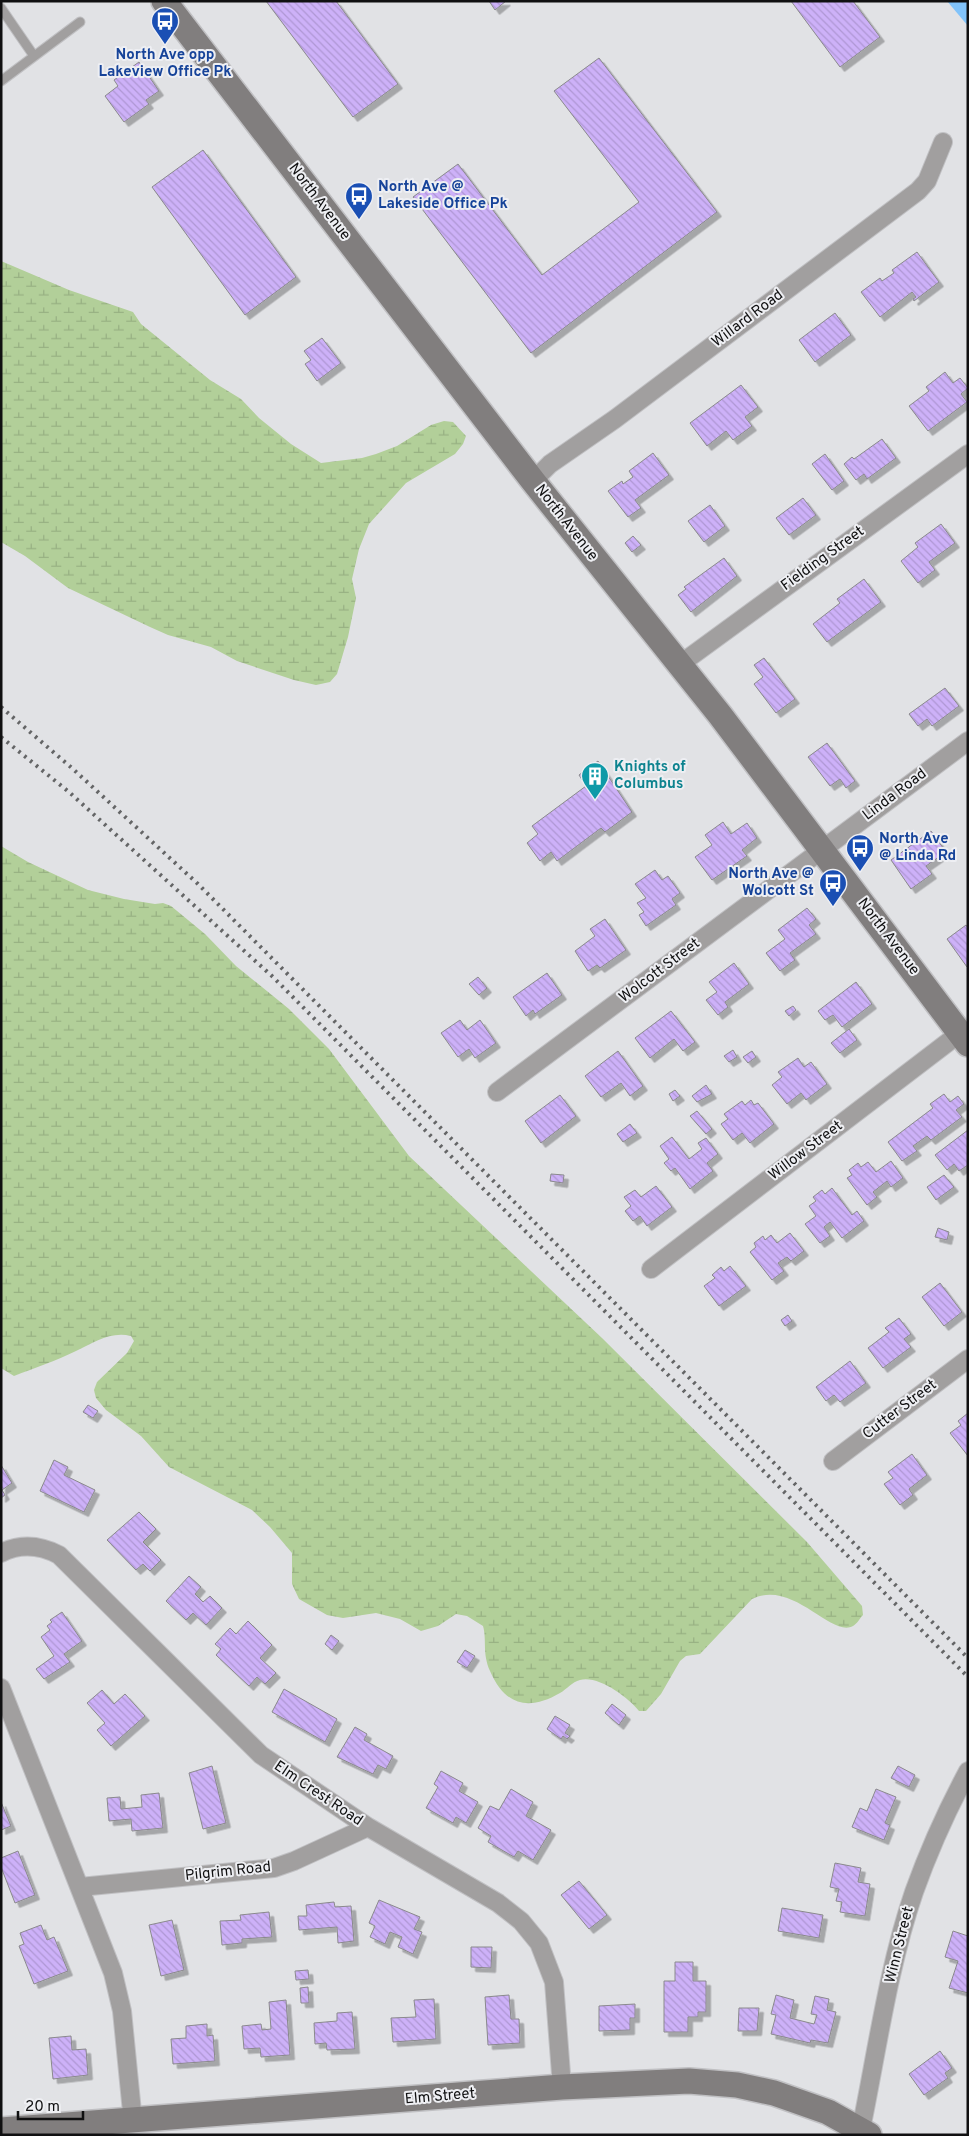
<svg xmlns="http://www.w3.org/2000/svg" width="969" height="2136" viewBox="0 0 969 2136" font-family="Overpass,sans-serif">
  <defs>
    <pattern id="wetland-marsh" width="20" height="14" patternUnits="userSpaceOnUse" patternTransform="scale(1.25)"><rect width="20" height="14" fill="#b2cf99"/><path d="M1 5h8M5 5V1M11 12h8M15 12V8" fill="none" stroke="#98b183"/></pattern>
    <pattern id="building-back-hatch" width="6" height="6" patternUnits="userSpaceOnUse" patternTransform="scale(1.25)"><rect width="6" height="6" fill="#cdb1f8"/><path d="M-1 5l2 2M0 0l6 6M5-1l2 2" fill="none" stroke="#af97d4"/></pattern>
    <filter id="shadow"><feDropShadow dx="4.5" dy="4.5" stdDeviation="0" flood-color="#0004"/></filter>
  </defs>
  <rect width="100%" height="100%" fill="#e1e2e5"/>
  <path fill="url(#wetland-marsh)" d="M1 261 69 290 133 312 141 324 210 380 241 399 259 418 291 444 321 463 362 458 376 454 397 446 431 425 444 421 453 422 466 436 463 444 455 454 406 483 369 524 359 549 352 579 356 598 348 637 337 674 330 682 316 685 294 680 237 661 211 647 168 635 150 627 68 588 25 556 1 542Z
    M1 846 28 862 88 890 124 899 155 904 163 903 171 906 205 934 236 966 289 1009 329 1049 409 1156 602 1338 807 1542 862 1606 863 1615C860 1618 857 1624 853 1626 831 1638 793 1579 752 1599L700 1654 686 1656 680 1661 661 1694 646 1711H639C628 1697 598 1675 580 1680 572 1682 567 1689 560 1693 529 1711 505 1706 490 1671 482 1653 487 1640 483 1626L467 1616 456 1614 438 1626 421 1631 400 1619 376 1613 343 1618 327 1615 299 1599 292 1584V1553L270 1527 252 1510 169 1467 141 1436 106 1410 96 1398 94 1390 97 1382 127 1353 134 1341 131 1336C110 1331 94 1343 76 1351 56 1361 34 1368 14 1376L1 1368Z"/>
  <path fill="#81c3fa" d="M947 1H968V26Z"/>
  <path fill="url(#building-back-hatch)" stroke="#8a898c" filter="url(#shadow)" d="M266 1H336L398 84 353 117Z
    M489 1H506L495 10Z
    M791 1H853L880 37 840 67Z
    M599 58 717 212 531 353 413 197 458 164 542 275 639 202 554 91Z
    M139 62 159 91 146 100 149 104 124 122 105 96 118 86 114 80Z
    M203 150 296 277 245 315 152 187Z
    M917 252 939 282 914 301 913 299 916 297 912 292 880 317 861 292 880 278 882 281 894 273 892 270Z
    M835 313 851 335 815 362 799 340Z
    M322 338 341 363 317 381 305 364 311 360 304 351Z
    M945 372 953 383 960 378 968 388 961 394 967 402 928 431 909 406 929 391 926 387Z
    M741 385 758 407 745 417 752 426 733 440 726 431 707 446 690 423Z
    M882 439 896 458 867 479 864 474 856 480 844 464 852 457 854 459Z
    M653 453 669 475 635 500 641 508 628 517 608 491 622 481 623 484 633 477 629 471Z
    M825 454 844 481 832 490 812 464Z
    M803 498 816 515 789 535 776 518Z
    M710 505 725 526 704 542 688 521Z
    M941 524 955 543 929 562 935 570 918 583 901 561 918 547 915 543Z
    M633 536 641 545 632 552 625 543Z
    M724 558 737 576 691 612 678 595 686 589 684 587Z
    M864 579 881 602 827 642 813 624 840 603 837 599Z
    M764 658 795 699 776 713 754 684 763 677 754 665Z
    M945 688 959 706 932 726 927 719 918 726 909 714Z
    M827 743 855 781 846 788 840 779 830 786 808 757Z
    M598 761 632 812 605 832 601 828 557 861 551 852 540 861 527 843 538 834 532 826 586 786 579 775Z
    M723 822 731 834 747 823 757 838 742 850 747 856 712 880 695 857 712 845 705 835Z
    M931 831 946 852 926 866 932 874 911 889 891 860Z
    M655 870 662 880 668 876 680 893 672 899 676 905 646 926 639 915 644 912 637 903 646 898 635 884Z
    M807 908 816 919 809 925 816 934 790 953 795 960 780 971 766 953 785 939 778 930Z
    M605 919 626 950 600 968 597 965 588 971 575 951 595 936 590 929Z
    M966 925 968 928 967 967 947 939Z
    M734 963 749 984 725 1002 728 1007 718 1015 706 1000 717 992 709 982Z
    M547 973 562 995 535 1014 533 1010 526 1016 513 997Z
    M478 977 487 988 479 995 469 984Z
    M856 982 872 1004 842 1027 833 1015 825 1020 818 1011Z
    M793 1006 796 1010 789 1016 785 1011Z
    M671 1011 695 1042 683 1051 674 1039 650 1058 635 1038Z
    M460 1020 467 1030 480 1020 496 1043 475 1058 469 1049 458 1057 441 1033Z
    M849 1029 857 1040 840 1053 831 1043Z
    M733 1050 737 1057 729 1062 724 1056Z
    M618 1051 643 1086 630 1096 621 1083 601 1097 585 1076Z
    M752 1051 756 1057 748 1063 743 1057Z
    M798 1058 804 1067 811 1062 827 1084 806 1100 801 1093 787 1104 772 1085 782 1077 778 1072Z
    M706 1085 712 1094 697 1102 692 1096Z
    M675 1090 680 1096 673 1101 669 1094Z
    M944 1094 950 1102 958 1096 964 1104 956 1110 962 1117 931 1140 927 1136 913 1146 917 1151 902 1161 888 1142 933 1108 930 1104Z
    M560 1095 576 1116 541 1143 525 1121Z
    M751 1100 754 1105 758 1103 774 1124 750 1143 742 1133 733 1140 721 1124 728 1119 724 1114 742 1101 745 1105Z
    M697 1111 712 1129 706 1134 690 1116Z
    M630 1124 637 1133 623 1142 617 1134Z
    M968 1130V1165L959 1171 954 1164 947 1170 935 1155Z
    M672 1137 689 1159 702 1149 698 1143 706 1138 718 1154 707 1163 713 1171 690 1189 675 1168 671 1171 664 1163 669 1159 660 1146Z
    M891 1161 903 1178 891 1187 887 1181 873 1192 877 1197 867 1205 847 1178 852 1175 849 1170 858 1163 861 1167 868 1162 876 1172Z
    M551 1174 564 1175 563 1183 550 1181Z
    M944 1175 954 1187 936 1200 927 1187Z
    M656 1186 672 1207 647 1226 640 1216 633 1221 625 1211 631 1206 624 1197 635 1190 641 1197Z
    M832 1188 852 1215 857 1211 864 1221 842 1238 830 1222 824 1227 830 1236 820 1243 805 1224 816 1216 809 1206 816 1201 813 1197 822 1190 825 1194Z
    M938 1228 949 1232 947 1240 935 1237Z
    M790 1233 804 1251 791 1261 787 1257 778 1263 784 1271 772 1280 750 1252 756 1247 754 1243 763 1236 765 1240 771 1235 777 1243Z
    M730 1266 746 1286 719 1306 704 1286 715 1278 712 1275 721 1267 724 1271Z
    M940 1283 962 1312 944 1326 922 1297Z
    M788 1315 792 1321 785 1326 781 1320Z
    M899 1318 911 1334 904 1339 911 1347 883 1368 868 1348 889 1332 885 1328Z
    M850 1361 866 1383 840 1402 834 1395 826 1401 816 1387Z
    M88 1405 98 1411 93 1418 83 1412Z
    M968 1413V1456L950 1433 961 1425 958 1421Z
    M912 1454 927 1475 909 1489 913 1495 900 1505 884 1484 893 1478 888 1472Z
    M54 1460 68 1467 64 1475 95 1490 84 1512 40 1491Z
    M1 1465 12 1483 2 1490 5 1495 1 1498Z
    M139 1512 156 1529 143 1542 161 1560 150 1571 143 1564 136 1570 107 1540Z
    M189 1576 201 1587 195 1594 203 1602 210 1596 222 1608 206 1625 193 1613 186 1620 166 1601Z
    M62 1612 82 1641 64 1654 70 1662 44 1679 36 1669 54 1656 41 1637 50 1630 47 1626 52 1622 50 1620Z
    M248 1621 272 1645 260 1658 276 1673 265 1684 257 1677 249 1686 216 1655 221 1649 215 1644 230 1628 236 1634Z
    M331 1635 339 1641 332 1650 325 1644Z
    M465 1650 475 1656 467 1668 457 1662Z
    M284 1689 337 1719 325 1742 272 1712Z
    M102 1690 114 1704 125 1694 145 1716 111 1746 97 1730 105 1723 87 1703Z
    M612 1704 626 1715 619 1725 605 1713Z
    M555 1716 570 1725 565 1733 570 1736 567 1739 563 1736 561 1739 547 1729Z
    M355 1727 367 1734 364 1740 393 1756 386 1769 378 1765 373 1774 337 1757Z
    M212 1766 226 1823 203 1829 189 1773Z
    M898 1766 915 1775 909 1787 891 1778Z
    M441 1771 463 1783 459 1791 478 1802 466 1823 456 1817 453 1823 426 1808 438 1787 434 1784Z
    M511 1789 533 1802 526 1816 551 1830 533 1860 518 1851 514 1857 488 1842 491 1836 478 1828 490 1806 499 1810Z
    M876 1789 896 1797 885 1823 890 1825 884 1840 852 1827 860 1808 867 1811Z
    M159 1793 163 1828 132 1831 131 1819 109 1821 107 1798 120 1797 121 1809 142 1807 141 1795Z
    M1 1802 11 1826 1 1830Z
    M18 1851 35 1895 15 1903 1 1867V1858Z
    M835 1863 861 1868 858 1882 870 1884 865 1916 840 1912 842 1902 836 1901 839 1889 830 1887Z
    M579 1881 607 1915 589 1929 561 1895Z
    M379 1900 420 1917 414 1929 422 1932 413 1954 398 1947 402 1937 390 1932 385 1944 370 1937 375 1926 369 1923Z
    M334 1902 335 1907 351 1906 354 1941 338 1943 337 1927 299 1930 298 1916H307L306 1905Z
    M782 1908 823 1915 819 1938 778 1931Z
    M269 1912 272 1937 242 1939V1943L222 1945 220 1921 241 1920 240 1915Z
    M172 1920 184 1970 161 1976 149 1925Z
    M41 1925 47 1940 54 1937 68 1971 34 1984 19 1946 24 1944 20 1933Z
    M953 1931 968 1936V1993L949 1988 958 1961 945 1957Z
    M471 1947H492L491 1968 471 1967Z
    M675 1962H693V1981H706V2012H698V2017H688V2032H664V1981H675Z
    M308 1970 309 1979 296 1980 295 1971Z
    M308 1987 309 2003H301L300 1988Z
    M509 1995 511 2019H519L520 2043 488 2045 485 1997Z
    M776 1995 794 2000 790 2018 814 2024 817 2015 811 2014 815 1996 829 1999 827 2010 836 2012 828 2043 811 2040 810 2043 771 2034 776 2015 771 2014Z
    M434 1999 436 2039 393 2042 391 2018 416 2017 414 2000Z
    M286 2000 290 2055 261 2057 260 2048 244 2049 242 2026 261 2024 262 2030 271 2029 269 2002Z
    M635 2004V2018H630V2030L599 2031V2006Z
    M739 2008H759L757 2031H738Z
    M352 2012 355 2049 327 2050 326 2043 315 2044 314 2023 337 2021V2013Z
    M207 2024V2036L213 2035 215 2061 173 2064 171 2039 186 2038V2026Z
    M71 2036 72 2050 86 2049 88 2075 53 2079 49 2038Z
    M940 2051 952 2068 945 2073 948 2078 924 2095 909 2074Z"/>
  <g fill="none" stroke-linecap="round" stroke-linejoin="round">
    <g stroke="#c0c0c3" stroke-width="11">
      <path id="lane" d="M1 8 34 56
        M1 81 80 22"/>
    </g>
    <g stroke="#c0c0c3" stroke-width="20">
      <path id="street" d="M533 481 550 464 615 419 918 191 927 181 943 142
        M679 665 968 454
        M497 1092 968 741
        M651 1269 960 1033
        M833 1461 968 1359
        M1 1553C21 1543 40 1545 59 1555L261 1755 368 1827 498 1903 521 1921 539 1943 554 1982 562 2087
        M1 1688 113 1973 122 2011 133 2122
        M80 1887 274 1868 294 1861 368 1827
        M861 2129C877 2051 888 1968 914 1892 929 1850 947 1810 968 1771"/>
    </g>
    <g stroke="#c0c0c3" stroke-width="28">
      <path id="secondary" d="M164 1 533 481 720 715 968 1044
        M1 2130 562 2087 689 2081 737 2085 774 2093 828 2112 869 2135"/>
    </g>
    <use href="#lane" stroke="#a19f9f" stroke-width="9"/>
    <use href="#street" stroke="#a19f9f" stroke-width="18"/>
    <use href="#secondary" stroke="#817e7e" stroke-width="25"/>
    <path stroke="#646566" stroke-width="4" stroke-dasharray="2.5 5" stroke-linecap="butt" d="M1 707 73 769 198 884 968 1658
      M1 737 69 792 273 977 968 1677"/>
  </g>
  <defs>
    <g id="bus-pin" transform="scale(1.4375)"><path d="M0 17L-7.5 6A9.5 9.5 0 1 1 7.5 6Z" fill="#1a4fb4" stroke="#eeeff3"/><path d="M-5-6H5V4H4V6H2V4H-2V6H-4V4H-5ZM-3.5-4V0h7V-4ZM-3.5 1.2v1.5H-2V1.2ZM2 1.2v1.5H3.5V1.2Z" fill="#fff"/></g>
    <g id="building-pin" transform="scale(1.4375)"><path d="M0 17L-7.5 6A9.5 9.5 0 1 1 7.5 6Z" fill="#0f9aa8" stroke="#eeeff3"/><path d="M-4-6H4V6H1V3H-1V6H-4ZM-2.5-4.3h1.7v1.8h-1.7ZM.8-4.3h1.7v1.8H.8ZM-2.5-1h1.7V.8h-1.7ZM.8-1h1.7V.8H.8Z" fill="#fff"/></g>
  </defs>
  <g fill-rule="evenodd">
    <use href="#bus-pin" x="165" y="21"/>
    <use href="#bus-pin" x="359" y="196"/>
    <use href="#building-pin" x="595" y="776"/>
    <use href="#bus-pin" x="860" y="848"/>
    <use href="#bus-pin" x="833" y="883"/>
  </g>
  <g text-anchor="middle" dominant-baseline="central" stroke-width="4" stroke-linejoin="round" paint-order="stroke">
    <g font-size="15" font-weight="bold" fill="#164399" stroke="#eeeff3" text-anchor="start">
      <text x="165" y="55" text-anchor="middle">North Ave opp<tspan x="165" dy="17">Lakeview Office Pk</tspan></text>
      <text x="378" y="187">North Ave @<tspan x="378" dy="17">Lakeside Office Pk</tspan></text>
      <text x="879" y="839">North Ave<tspan x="879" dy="17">@ Linda Rd</tspan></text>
      <text x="814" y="874" text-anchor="end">North Ave @<tspan x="814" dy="17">Wolcott St</tspan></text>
    </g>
    <g font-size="15" fill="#101011" stroke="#eeeff3">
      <text transform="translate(319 202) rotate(53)">North Avenue</text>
      <text transform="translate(748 319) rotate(-37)">Willard Road</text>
      <text transform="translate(566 523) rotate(52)">North Avenue</text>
      <text transform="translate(823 559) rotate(-36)">Fielding Street</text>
      <text transform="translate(895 795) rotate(-37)">Linda Road</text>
      <text transform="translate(888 937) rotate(53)">North Avenue</text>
      <text transform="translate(660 971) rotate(-37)">Wolcott Street</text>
      <text transform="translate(806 1151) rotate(-37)">Willow Street</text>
      <text transform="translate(900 1410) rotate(-37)">Cutter Street</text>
      <text transform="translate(318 1794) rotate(34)">Elm Crest Road</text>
      <text transform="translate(228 1872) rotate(-6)">Pilgrim Road</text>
      <text transform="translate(900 1945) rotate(-76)">Winn Street</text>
      <text transform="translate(440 2097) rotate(-5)">Elm Street</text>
    </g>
    <g font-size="15" font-weight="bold" fill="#0d838f" stroke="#eeeff3" text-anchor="start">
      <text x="614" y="767">Knights of<tspan x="614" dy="17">Columbus</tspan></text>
    </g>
  </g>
  <rect width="969" height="2136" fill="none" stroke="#101011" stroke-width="5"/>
  <path d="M18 2111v8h65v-8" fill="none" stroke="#101011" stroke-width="2.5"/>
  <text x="25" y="2111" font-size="15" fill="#101011" stroke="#eeeff3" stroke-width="4" paint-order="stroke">20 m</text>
</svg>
